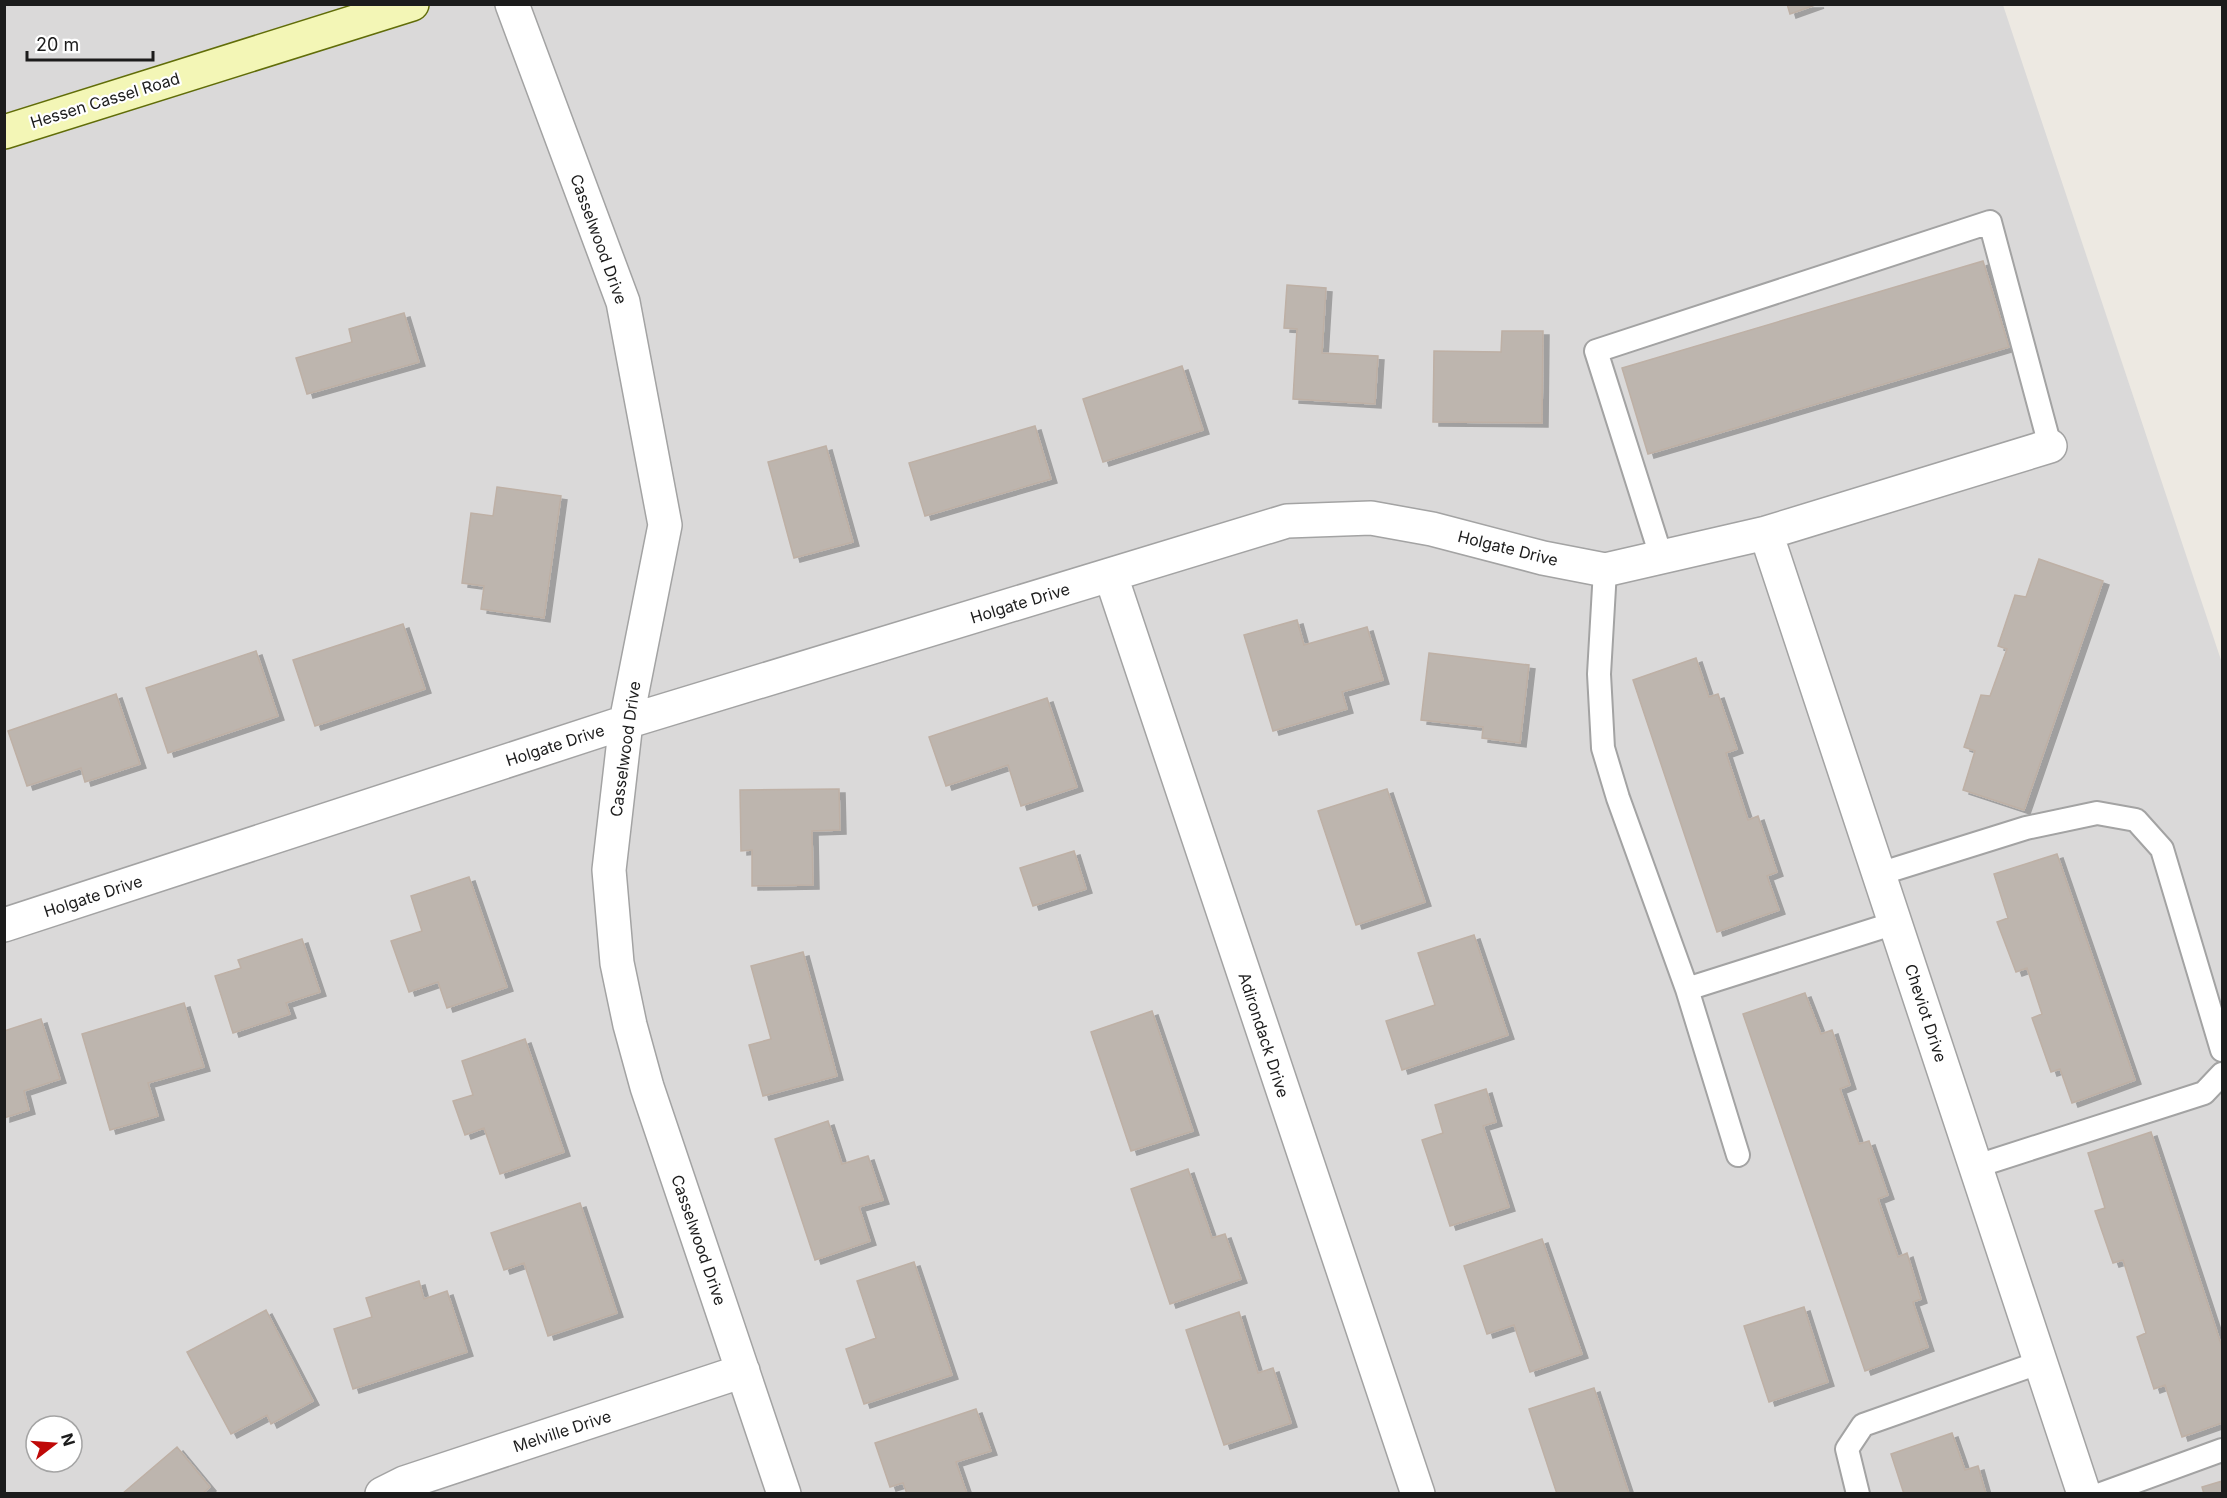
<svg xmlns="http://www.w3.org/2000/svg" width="2227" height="1498" viewBox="0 0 2227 1498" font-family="Inter,sans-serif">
  <defs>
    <filter id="shadow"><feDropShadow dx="6" dy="4" stdDeviation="0" flood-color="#0004"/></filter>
  </defs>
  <rect width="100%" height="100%" fill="#ede9e2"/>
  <path fill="#dad9d9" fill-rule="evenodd" d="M5 5H2003L2222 663V1493L5 1494ZM36 1426H72V1462H36Z"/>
  <path fill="#bdb5ae" stroke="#beb0a5" stroke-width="1.5" filter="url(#shadow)" d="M1787 4H1818L1790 14Z
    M1983 261 2009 347 1648 454 1622 368Z
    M1287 285 1326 288 1322 353 1378 356 1375 404 1293 399 1297 329 1284 328Z
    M404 313 419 362 307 394 296 358 352 342 349 329Z
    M1502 331H1543L1542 423 1433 422 1434 351 1501 352Z
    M1182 366 1203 430 1103 462 1083 399Z
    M1035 426 1051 479 925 516 909 463Z
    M826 446 853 542 794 558 768 462Z
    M497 487 561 496 544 618 481 609 484 586 462 583 471 513 493 516Z
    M2039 559 2103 581 2024 810 1963 790 1975 751 1964 747 1981 695 1990 696 2007 649 1998 646 2015 595 2026 597Z
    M1297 620 1304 645 1367 627 1383 680 1342 692 1347 709 1273 731 1244 635Z
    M403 624 425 689 315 726 293 660Z
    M256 651 278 716 168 753 146 688Z
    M1429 653 1529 665 1520 743 1482 738 1483 727 1421 720Z
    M1696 658 1709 697 1718 694 1737 749 1726 753 1748 820 1758 816 1777 872 1767 876 1779 910 1717 932 1633 680Z
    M116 694 140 764 85 782 81 768 27 786 8 731Z
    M1047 698 1077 787 1021 806 1008 765 946 786 929 737Z
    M839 789 840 830 812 831 813 885 752 886V850L741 851 740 790Z
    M1387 789 1425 902 1356 925 1318 811Z
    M1074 851 1086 889 1033 906 1020 868Z
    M2057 854 2135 1080 2072 1103 2060 1069 2051 1072 2032 1018 2042 1014 2027 968 2016 972 1997 922 2008 918 1994 874Z
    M469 877 507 987 447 1008 438 982 409 992 391 941 422 931 411 896Z
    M1474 935 1508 1035 1402 1070 1386 1021 1435 1005 1418 953Z
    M302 939 320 992 286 1003 290 1014 233 1033 215 976 241 968 238 960Z
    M803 952 837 1076 763 1096 749 1045 771 1039 751 966Z
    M1805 993 1821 1034 1832 1030 1850 1085 1840 1089 1859 1144 1869 1141 1888 1195 1878 1199 1898 1257 1907 1253 1921 1299 1913 1302 1928 1347 1865 1371 1743 1014Z
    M184 1003 204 1067 148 1083 158 1116 110 1130 82 1034Z
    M1152 1011 1193 1131 1131 1151 1091 1032Z
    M41 1019 60 1079 24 1091 29 1110 4 1118V1031Z
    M525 1039 564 1152 500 1174 484 1128 465 1135 453 1101 473 1095 462 1061Z
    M1486 1089 1496 1122 1483 1126 1509 1207 1450 1226 1422 1140 1443 1133 1435 1105Z
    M828 1121 842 1164 868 1156 883 1200 859 1207 870 1241 815 1260 775 1139Z
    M2151 1132 2222 1347V1423L2182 1437 2165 1385 2154 1389 2137 1337 2146 1333 2123 1260 2113 1263 2095 1211 2105 1208 2088 1153Z
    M1188 1169 1212 1238 1225 1234 1241 1279 1170 1304 1131 1189Z
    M580 1203 617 1313 548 1336 524 1263 504 1270 491 1233Z
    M1542 1239 1582 1354 1530 1372 1514 1325 1487 1334 1464 1266Z
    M914 1262 952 1375 864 1404 846 1349 876 1338 857 1281Z
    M419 1281 424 1299 447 1291 467 1352 353 1389 334 1329 372 1317 366 1298Z
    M1804 1307 1828 1382 1769 1402 1744 1326Z
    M266 1310 313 1401 271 1424 267 1415 231 1434 187 1352Z
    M1239 1312 1258 1373 1273 1368 1291 1423 1224 1445 1186 1330Z
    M1594 1388 1629 1494H1557L1529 1409Z
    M976 1409 991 1451 956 1462 967 1494H907L903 1483 890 1487 875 1443Z
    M1952 1433 1965 1470 1978 1466 1986 1494H1904L1891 1454Z
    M177 1447 210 1487 202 1494H122Z
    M2222 1481V1494H2204L2202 1487Z"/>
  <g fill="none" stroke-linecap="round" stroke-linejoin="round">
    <g stroke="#a3a3a3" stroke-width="26">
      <path id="service" d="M1661 556 1596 351 1990 222 2050 446
        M1605 570 1599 674 1603 748 1618 798 1687 989 1895 923
        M1879 874 2026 828 2097 813 2136 820 2162 849 2222 1050
        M1687 989 1738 1155
        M1977 1166 2204 1093 2222 1074
        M1858 1494 1847 1449 1863 1425 2041 1362
        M2101 1494 2222 1450"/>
    </g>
    <g stroke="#a3a3a3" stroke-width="36">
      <path id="minor" d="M512 4 623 302 665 525 626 722 609 870 617 963 630 1025 647 1087 784 1494
        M1766 533 2084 1494
        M1111 576 1418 1494
        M4 925 626 722 1287 521 1371 518 1432 529 1543 558 1605 570 1766 533 2050 446
        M382 1494 404 1483 743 1371"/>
    </g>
    <g stroke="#616d09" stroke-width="36">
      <path id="secondary" d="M4 132 412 4"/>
    </g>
    <use href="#service" stroke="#fff" stroke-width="22"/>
    <use href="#minor" stroke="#fff" stroke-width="33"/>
    <use href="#secondary" stroke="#f3f6b6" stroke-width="33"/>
  </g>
  <g text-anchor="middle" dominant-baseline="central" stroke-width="4.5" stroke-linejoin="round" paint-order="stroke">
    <g font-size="16" fill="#1c1c1c" stroke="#fff">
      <text transform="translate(105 100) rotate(-17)">Hessen Cassel Road</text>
      <text transform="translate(599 239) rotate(70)">Casselwood Drive</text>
      <text transform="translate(1508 548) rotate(14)">Holgate Drive</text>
      <text transform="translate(1020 603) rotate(-17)">Holgate Drive</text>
      <text transform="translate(555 745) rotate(-18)">Holgate Drive</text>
      <text transform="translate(625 749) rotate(-82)">Casselwood Drive</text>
      <text transform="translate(93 896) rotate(-18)">Holgate Drive</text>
      <text transform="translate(1926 1013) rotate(72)">Cheviot Drive</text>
      <text transform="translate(1264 1035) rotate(72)">Adirondack Drive</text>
      <text transform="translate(699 1240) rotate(71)">Casselwood Drive</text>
      <text transform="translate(562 1431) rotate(-18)">Melville Drive</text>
    </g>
  </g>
  <rect width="2227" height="1498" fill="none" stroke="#1c1c1c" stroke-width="12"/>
  <g transform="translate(54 1444) rotate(73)"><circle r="28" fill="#ffffff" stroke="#a4a4a4" stroke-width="1.5"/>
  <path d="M0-4.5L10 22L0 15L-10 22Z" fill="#bf0908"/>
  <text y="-9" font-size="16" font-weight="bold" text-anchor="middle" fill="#1c1c1c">N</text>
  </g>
  <path d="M27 51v9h126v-9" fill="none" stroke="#1c1c1c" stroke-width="3"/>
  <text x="36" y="51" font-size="18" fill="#1c1c1c" stroke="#ffffff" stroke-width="4.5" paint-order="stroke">20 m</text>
</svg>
